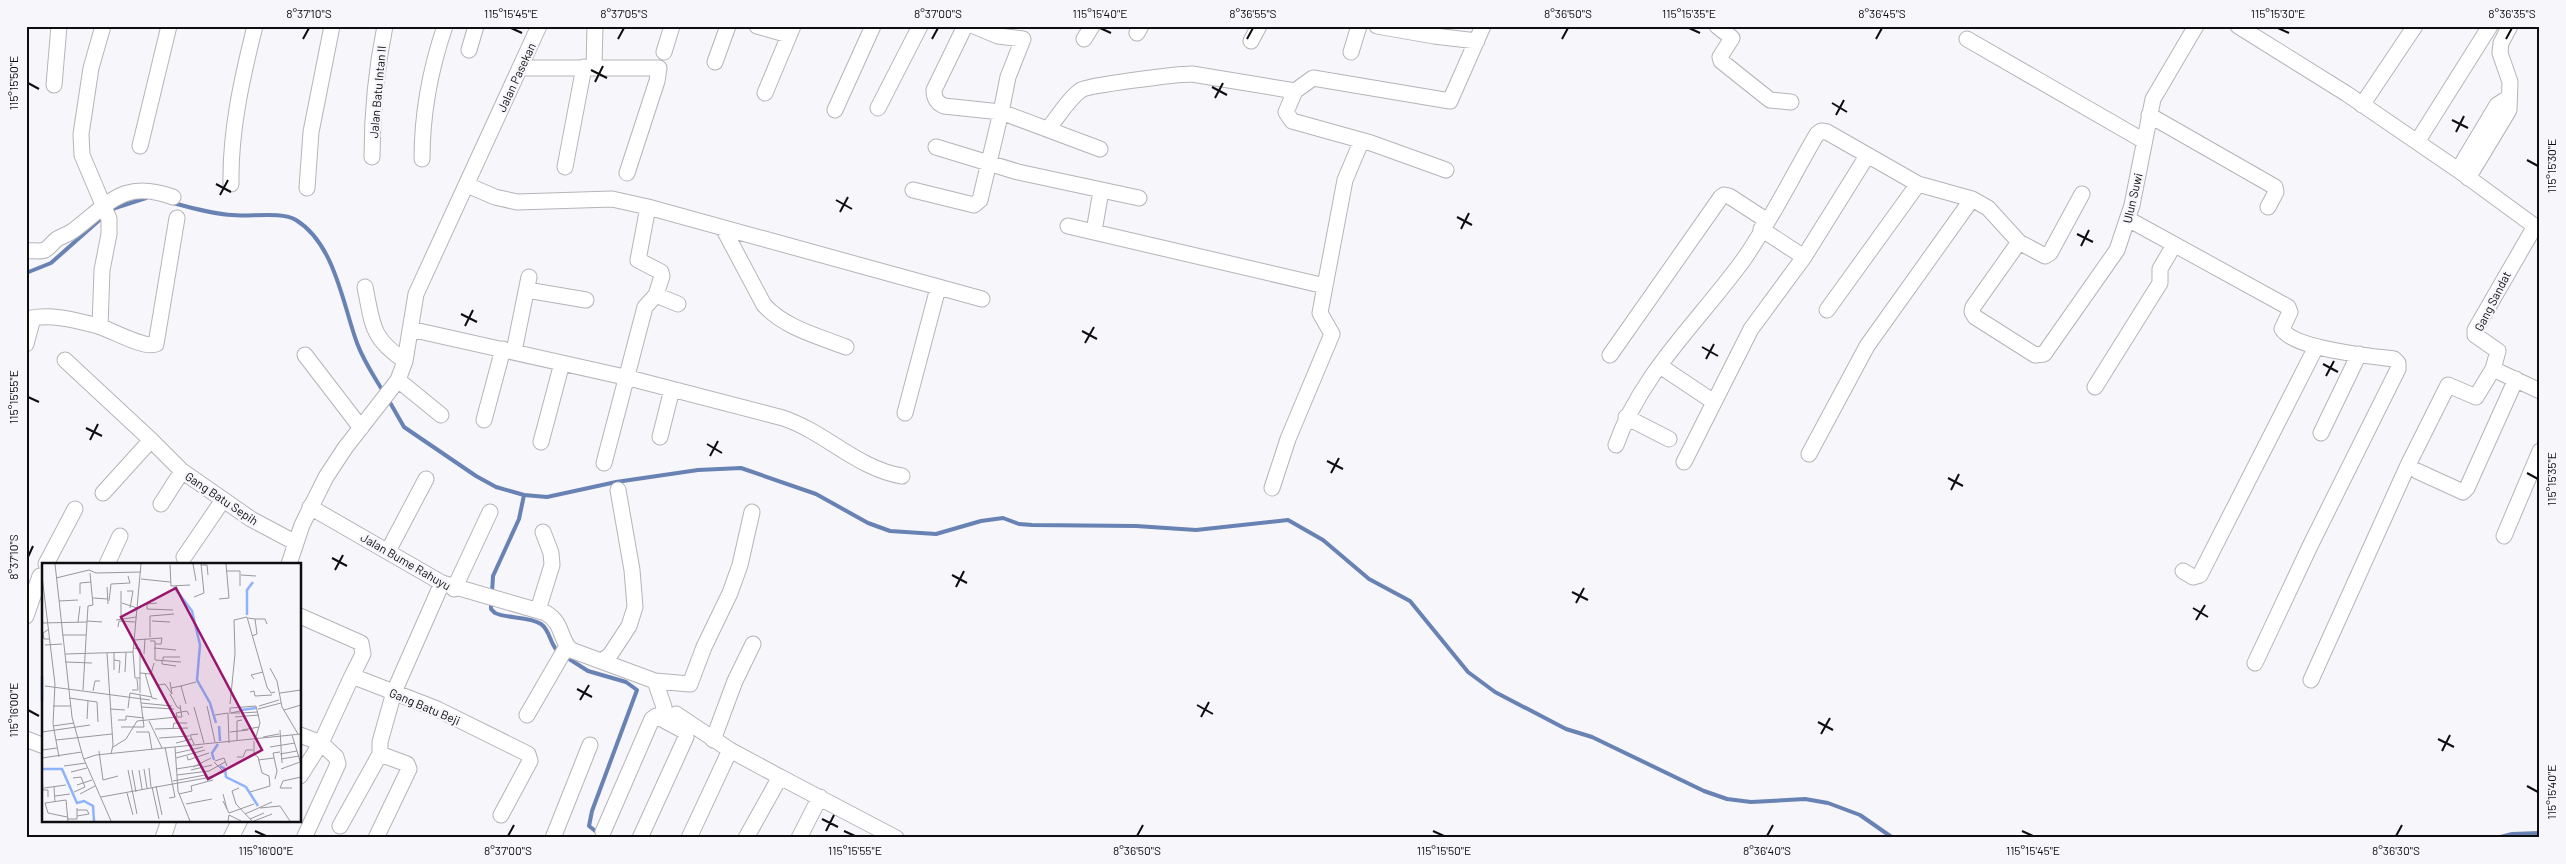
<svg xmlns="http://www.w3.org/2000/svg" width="2566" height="864" viewBox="0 0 2566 864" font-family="Barlow,sans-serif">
  <rect width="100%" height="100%" fill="#f6f6fb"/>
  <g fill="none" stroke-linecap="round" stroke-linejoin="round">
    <path stroke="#6882b4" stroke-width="4" d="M173 203C193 208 212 214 232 215 249 217 282 211 296 220 335 244 343 305 357 343 364 362 374 376 384 393
      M109 212 115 208 146 198
      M26 273 51 263 104 216
      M388 399 404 427 476 476 496 487 524 495 547 497 616 482 698 470 741 468 816 494 868 523 890 531 936 534 981 521 1003 518 1019 524 1032 525 1136 526 1196 530 1288 520 1323 540 1369 579 1410 601 1468 672 1495 692 1566 729 1592 737 1704 791 1727 799 1751 802 1805 799 1828 803 1860 815 1893 838
      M492 593 493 576 519 519 524 495
      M491 600V609L495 613C508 619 528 616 541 624 551 631 550 647 560 653
      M566 657 588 671 626 682 637 690 592 811 589 826 598 833
      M2497 838 2512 834 2540 833"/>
    <g stroke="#b5b5b9" stroke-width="17">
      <path id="minor" d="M757 26 789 35
        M974 26 998 36 1023 39 1008 77 1001 112 1100 149
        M1377 26 1434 36 1477 41
        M1717 26 1732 38 1720 57 1721 61 1770 100 1791 102
        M2238 26 2347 94 2458 170 2540 230
        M1137 33 1141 26
        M1084 39 1092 26
        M1967 39 2144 141
        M1251 41 1259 26
        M469 50 476 26
        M664 52 672 26
        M1351 52 1359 26
        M715 62 728 26
        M594 67 595 26
        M521 68H659L657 81 627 173
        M54 85 59 26
        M765 93 793 26
        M2362 105 2415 26
        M878 108 920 26
        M835 110 873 26
        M2149 115 2275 187 2276 192 2268 207
        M1048 129C1058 117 1068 99 1081 90 1089 85 1178 74 1192 74L1295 91
        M2417 142 2490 26
        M140 146 169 26
        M936 147 1018 172 1139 198
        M372 157C372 113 376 70 385 26
        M422 159C422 112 430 70 445 26
        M565 167 584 67
        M1446 170 1371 143 1292 121 1286 112 1295 91 1313 78 1450 101 1483 26
        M2458 170 2497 105 2508 98
        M2468 178 2509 110 2510 82 2500 53 2501 43 2510 26
        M231 184C230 131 242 78 255 26
        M467 185 495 197 517 202 612 199 648 207 982 299
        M307 188 311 132 332 26
        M913 190 974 205 980 200 1001 112 944 106C937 103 934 99 934 90L965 26
        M648 207 638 260 661 272 662 276 656 295 678 304
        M2128 219 2288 307 2290 312 2282 329C2294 349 2370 356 2394 359L2398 363V369L2311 544 2255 663
        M1068 226 1325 286 1345 180 1361 142
        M723 228 764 305C785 328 818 336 846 347
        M1094 231 1101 191
        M2019 242 1973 307 1972 312 1975 317 2035 355 2044 354 2117 250 2132 205 2153 99 2196 26
        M26 251C32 250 40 252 45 250 50 247 52 243 57 239 62 236 69 234 74 230 110 203 123 179 173 197
        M1804 257 1867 156
        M365 287C373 326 371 338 405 361
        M527 290 586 300
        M1827 310 1918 184
        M26 319C50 313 75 320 98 326 112 330 144 349 156 344L177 218
        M100 327 102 270 109 234V219L82 155 81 134 91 68 103 26
        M410 329 629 378 783 418C825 432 858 469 902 476
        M26 344 33 318
        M514 351 529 277
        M305 355 361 428
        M1610 355 1721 197 1724 195 1729 196 1766 220
        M65 360 151 440
        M1660 366 1714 402
        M2493 369 2540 391
        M398 380 441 415
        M2095 387 2160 283V269L2174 245
        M905 413 938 288
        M1626 417 1669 439
        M484 420 503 349
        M2321 433 2359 354
        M660 437 672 389
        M541 442 562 363
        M1616 445C1641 373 1700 320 1744 259 1771 220 1793 175 1817 134L1821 131 1827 132 1918 184 1972 199 1988 208 2019 242 2045 256 2050 253 2082 194
        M1809 454 1867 346 1972 199
        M1684 462 1751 329 1804 257 1761 229
        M604 463 645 307 656 295
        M2417 471 2463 492 2467 488 2516 379
        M1272 488 1288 439 1332 334 1320 313 1325 286
        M103 493 151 440 182 471
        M161 504 182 471 251 519 296 543
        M310 507 442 583 546 613C564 624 559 639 571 650L655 681 690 684 704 647 730 593 740 565 752 512
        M2504 536 2540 451
        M388 551 426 479
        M184 557 223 500
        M46 564 75 509
        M107 564 120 536
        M289 564 302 525 326 477 345 448 398 380 405 361 416 294 539 26
        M2183 571 2193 577 2200 575 2316 347
        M454 589 490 512
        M538 610 552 565 551 553 543 532
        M26 616 40 576
        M300 616 361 643 363 654 352 676 437 709 528 754 530 761 501 815
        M603 660 610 655 629 626 635 607 632 570 618 490
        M2311 680 2408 465 2448 385 2476 397 2493 369 2498 351 2475 335V330L2535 226
        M655 681 664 707 662 717
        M676 714 730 750 689 838
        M527 715 567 646
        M300 735 321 743 300 776
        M26 739 44 746
        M713 740 735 681 753 644
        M730 750 780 777 746 838
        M780 777 896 838
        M340 826 380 754V742L394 692 442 583
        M603 832 652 719 656 716 684 731 686 737 640 838
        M305 836 338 764 336 757 321 743 352 676
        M163 838 169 820
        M231 838 240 820
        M376 838 409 769 407 764 380 754
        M553 838 590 745
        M799 838 820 797"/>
    </g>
    <use href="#minor" stroke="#fff" stroke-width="15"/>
  </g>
  <path fill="none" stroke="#0e0e10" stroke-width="2" d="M511 28 522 33M1100 28 1111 33M1689 28 1700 33M2278 28 2289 33M303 39 309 28M618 39 624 28M932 39 938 28M1247 39 1253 28M1562 39 1568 28M1876 39 1882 28M2506 39 2512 28M591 70 607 78M595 82 603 66M28 83 39 89M1212 87 1227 95M1215 98 1223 83M1832 103 1847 112M1836 115 1844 100M2452 120 2468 128M2456 132 2464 116M2527 160 2538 166M216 184 231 192M220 195 228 180M836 200 852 209M840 212 848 197M1457 217 1472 225M1461 229 1469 213M2077 234 2093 242M2081 246 2089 230M461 314 477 322M465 326 473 310M1082 331 1097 339M1085 343 1094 327M1702 347 1718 356M1706 359 1714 344M2323 364 2338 372M2326 376 2334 361M28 397 39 402M86 428 102 436M90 440 98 424M707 444 722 453M710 456 718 441M1327 461 1343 469M1331 473 1339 458M2527 473 2538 479M1948 478 1963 486M1951 490 1959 474M28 557 33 546M332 558 347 566M335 570 343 555M952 575 967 583M956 587 964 571M1572 592 1588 600M1576 603 1584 588M2193 608 2208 617M2196 620 2205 605M577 689 592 697M580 700 589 685M1197 705 1213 714M28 710 39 716M1201 717 1209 702M1818 722 1833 730M1821 734 1830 718M2438 739 2454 747M2442 751 2450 735M2527 786 2538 792M822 819 838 827M255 831 266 836M826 831 834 815M844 831 855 836M1433 831 1444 836M2022 831 2033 836M508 836 514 825M1137 836 1143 825M1767 836 1773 825M2396 836 2402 825"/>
  <g text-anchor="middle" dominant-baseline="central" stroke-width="4.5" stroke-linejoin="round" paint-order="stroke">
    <g font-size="12" fill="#0e0e10" stroke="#f6f6fb">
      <text transform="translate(516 77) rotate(-65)">Jalan Pasekan</text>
      <text transform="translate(377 92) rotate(-85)">Jalan Batu Intan II</text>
      <text transform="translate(2132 198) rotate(-77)">Ulun Suwi</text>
      <text transform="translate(2492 301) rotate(-63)">Gang Sandat</text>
      <text transform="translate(222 498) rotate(34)">Gang Batu Sepih</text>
      <text transform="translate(406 561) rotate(30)">Jalan Bume Rahuyu</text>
      <text transform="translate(425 706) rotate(23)">Gang Batu Beji</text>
    </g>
  </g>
  <g transform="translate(42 563)">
    <rect width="259" height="259" fill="#f6f6fb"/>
    <path fill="none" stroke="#8fb3fa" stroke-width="2.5" d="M132 24 150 48 158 82 155 117 168 140 174 160M205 52V27L211 19M0 113V138M199 147 214 145M177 163 178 178M172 197 170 190 176 181M178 203 183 206 184 214 204 224 216 243M0 206H20L35 240 42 238 51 243 52 258"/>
    <path fill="none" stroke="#99999d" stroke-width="1" d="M13 1 30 154 41 194 69 258M151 1 154 18M128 2 129 23 148 22M159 2H165L166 12M185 8H198V23M199 12 214 13M0 13 13 121 11 161 17 194M14 15 47 7 54 10 99 9M99 16 128 19M65 24 66 41M79 28V57M85 28H91L88 45M38 31V20L49 19M152 34 162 30 159 1M51 35 66 36M177 36 187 35 184 1M17 38 36 37M67 38 69 21 88 20 86 13M80 40 95 45M105 46 131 47M105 46V41L115 40M206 55 213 56 215 71 210 73M213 56H223L225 61M74 57 94 54M45 58 60 59M110 58 128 59M36 59 38 43M45 59 46 43 51 42 48 10M0 60 45 59 41 127M76 64 77 58 93 59M7 66 1 70 2 76H8M20 72H44M108 74V53L132 51M92 77 120 75 119 81H113M108 78H113V97L139 99M3 82 20 81M92 85 98 86V130M112 85 134 87M91 89 93 115H98M65 90 71 182 69 191M23 91 91 89 99 1M102 91 103 76M72 97 78 98 77 110M120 97V101L134 103M121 97V94H138M23 99 50 100M228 105 235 118 240 144 256 171M72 107V90M83 109 84 90M98 110 109 111 112 100M103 110 110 135 115 136M212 116 209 112 221 109M116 122 123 121 130 131 128 119M3 123 108 137M139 123 154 119M129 125 139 123 144 141M90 127H96L95 116M51 128 53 118H58M208 129 212 128 213 133 230 132M238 130 259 127M128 131 135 144 139 146M27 135 55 139 56 159M99 140 130 143M188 141 193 91 192 57 205 54 225 124 229 130 233 129M11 143H29M165 143 173 179M217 143 237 137M100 144 132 146M152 144 162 180M86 145 88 130 110 134M68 146 83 147M216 146 239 140M242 147 259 142M198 148 189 150H198M199 150 216 149M188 151V145L214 143 218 160 213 177M173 152 186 150 187 180M135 154H140L139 149 145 148 147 152M193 154 217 152M45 156 46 138M76 157H84V153L102 155M107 158 120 185M11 163 32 160M79 164H102L98 132M131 165 132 160H145M113 166 146 165M200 167 217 164M238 167 240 200M0 169 48 162M94 169H107L110 187M188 169 206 167M250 172 259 201M221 174 237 171M117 175 147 173M14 177 70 171M195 178V158L200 157M134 180 150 176M152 181 148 172 156 171M71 184 84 176 95 158 135 154 134 150 139 149 138 142M123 184 133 234 127 235M133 184 136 228 148 258M228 184 253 180M0 187 15 185M57 188 61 217 76 213M134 190 161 184M238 191 255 188M145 193 146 197 167 190M195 194H201L204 187H211M0 195 40 189M134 195 163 187M42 196 54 192 259 171M239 196 257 193M216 197 232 195M173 198 182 195 185 203M22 203 44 200M151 204 169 195M107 205 109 224M102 206 105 225M134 206 159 202 160 205M239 206 258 199M86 207 95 251M90 207 94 229M97 207 100 226M149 207 170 202M29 209 45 205M135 212 167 208 183 199M0 214 1 227H6V234M31 215 39 214 43 224 32 229M164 215 182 209 172 199M233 216 235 208 231 190 238 189M131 218 163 212 164 215M35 222 50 217M114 223 120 252M12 224 13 239M110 224 117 256M2 225 24 222M197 225 190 228 194 241 210 258M250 225H238L241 218 259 214M208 229 228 223 227 213 220 210 216 194 212 191V178M85 230 91 252M38 231 53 223M137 231 150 228 149 223 171 217M181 231 185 246M13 233 28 231M59 234 164 215M181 238 187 250 212 241M144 241 170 236M218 245 238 243 248 258M35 247H45L47 251 35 253M203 251 230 239M25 254 6 250 3 240 24 237 26 258M25 256H35V245M208 256 222 250M186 258 187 252 199 258M212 258 230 251"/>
    <path fill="#99156b" fill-opacity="0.15" stroke="#99156b" stroke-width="2.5" d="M134 25 220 187 166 216 79 54Z"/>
    <rect width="259" height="259" fill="none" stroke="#0e0e10" stroke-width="2.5"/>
  </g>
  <rect width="2566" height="864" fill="none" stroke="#f6f6fb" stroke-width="55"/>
  <rect x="28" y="28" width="2510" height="808" fill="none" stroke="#0e0e10" stroke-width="2"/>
  <g font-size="12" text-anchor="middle" fill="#0e0e10">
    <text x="309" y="18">8°37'10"S</text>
    <text x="511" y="18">115°15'45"E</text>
    <text x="624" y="18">8°37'05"S</text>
    <text x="938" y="18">8°37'00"S</text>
    <text x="1100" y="18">115°15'40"E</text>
    <text x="1253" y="18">8°36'55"S</text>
    <text x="1568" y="18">8°36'50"S</text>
    <text x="1689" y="18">115°15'35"E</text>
    <text x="1882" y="18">8°36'45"S</text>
    <text x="2278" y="18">115°15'30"E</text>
    <text x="2512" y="18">8°36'35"S</text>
    <text transform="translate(14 83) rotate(-90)" y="4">115°15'50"E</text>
    <text transform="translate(2552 166) rotate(-90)" y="4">115°15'30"E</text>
    <text transform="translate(14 397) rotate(-90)" y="4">115°15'55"E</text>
    <text transform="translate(2552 479) rotate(-90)" y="4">115°15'35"E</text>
    <text transform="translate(14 557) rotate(-90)" y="4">8°37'10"S</text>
    <text transform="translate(14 710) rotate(-90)" y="4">115°16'00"E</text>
    <text transform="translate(2552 792) rotate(-90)" y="4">115°15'40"E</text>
    <text x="266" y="855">115°16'00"E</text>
    <text x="508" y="855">8°37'00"S</text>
    <text x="855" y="855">115°15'55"E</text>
    <text x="1137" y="855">8°36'50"S</text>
    <text x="1444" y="855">115°15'50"E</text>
    <text x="1767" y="855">8°36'40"S</text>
    <text x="2033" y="855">115°15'45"E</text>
    <text x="2396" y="855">8°36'30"S</text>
  </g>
</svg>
